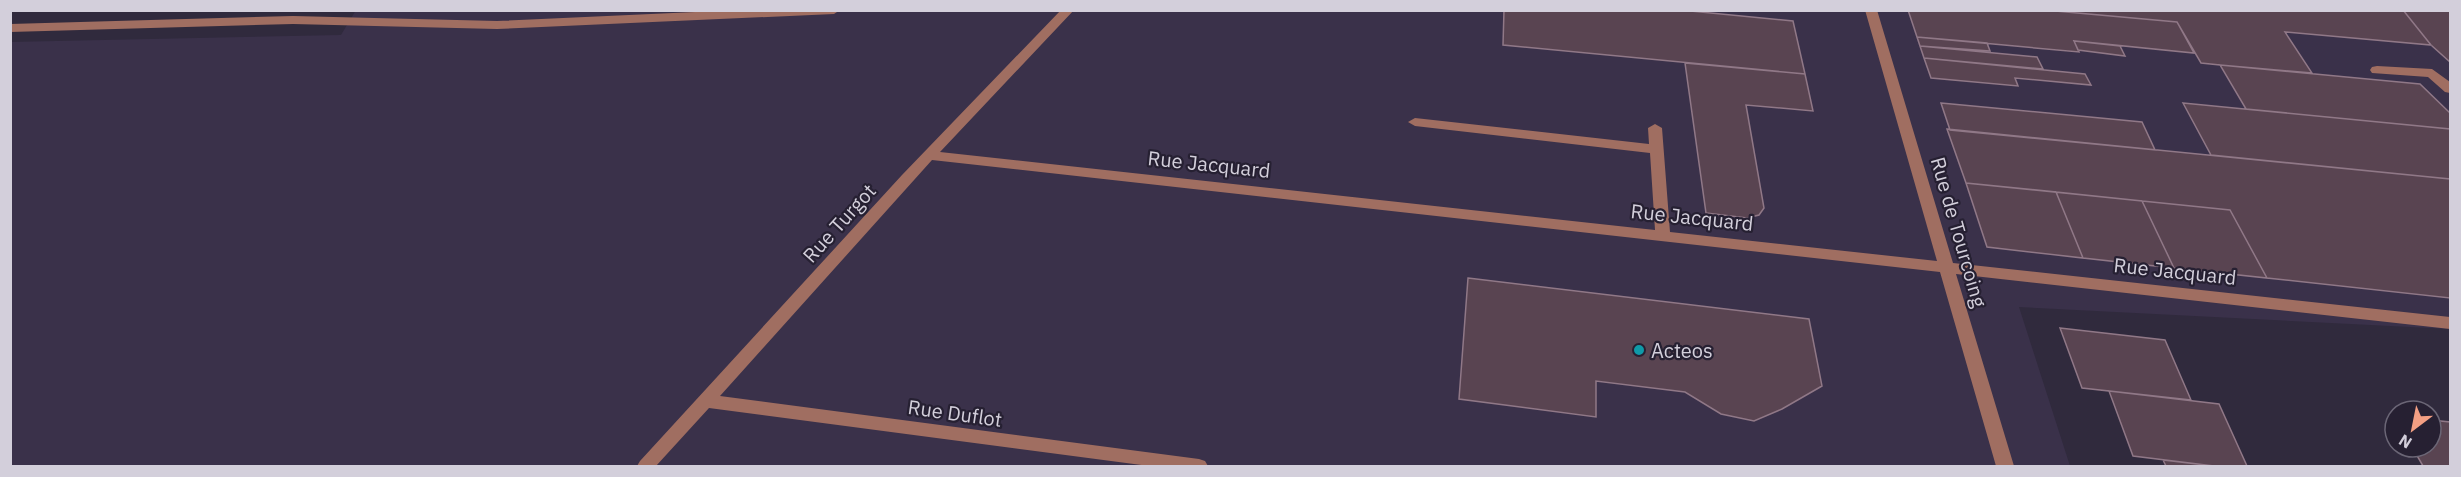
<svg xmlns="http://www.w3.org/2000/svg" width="2461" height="477" viewBox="0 0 2461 477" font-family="'IBM Plex Sans',sans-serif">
  <rect width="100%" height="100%" fill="#302a3d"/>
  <path fill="#3a314a" d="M356 10 2403 11 2431 45 2450 63V329L2019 307 2070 466H11L10 42 341 35Z"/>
  <path fill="#594451" stroke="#907887" stroke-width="1.5" d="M1504 10H1680L1793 21 1805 74 1503 45Z
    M1908 10H2044L2177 22 2194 53 2074 41 2079 52 1917 37Z
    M2044 10H2403L2431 45 2285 32 2312 73 2220 65 2201 63 2177 22Z
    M2403 10H2450V62L2431 45Z
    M1917 37 1987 43 1990 51 1920 46Z
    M2074 41 2120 46 2125 56 2078 50Z
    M1920 46 2037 57 2043 69 1924 58Z
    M1924 58 2085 74 2091 85 2015 78 2018 86 1931 78Z
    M1685 63 1805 74 1813 111 1746 105 1764 208 1759 215 1747 218 1706 213Z
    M2220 65 2420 84 2450 113V129L2246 109Z
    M1941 103 2142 122 2155 150 1950 130Z
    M2183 103 2450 129V179L2211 155Z
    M1947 129 2450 179V298L2267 278 2230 210 1966 183Z
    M1966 183 2056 192 2083 258 1987 247Z
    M2056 192 2142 201 2174 268 2083 258Z
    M2142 201 2230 210 2267 278 2174 268Z
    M1468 278 1809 319 1822 386 1782 409 1754 421 1721 414 1685 392 1596 381V417L1459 399Z
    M2060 328 2165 340 2191 400 2082 388Z
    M2109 391 2219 404 2247 466H2214L2133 456Z
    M2431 420 2450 422V466H2423L2412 447H2431Z
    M2163 460 2214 466H2166Z"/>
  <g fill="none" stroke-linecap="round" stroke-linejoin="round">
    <path fill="#a06e61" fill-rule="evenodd" d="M739 10H840L834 14 497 29 293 24 10 32V24L293 16 497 21Z
      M1061 10H1074L940 152 1655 230 1650 153 1415 126 1408 122 1415 118 1649 144 1648 128 1655 124 1662 128 1670 232 1937 261 1865 10H1877L1953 263 2450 317V329L1956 274 2014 466H1996L1940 272 932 160 720 396 1199 459 1205 461 1208 466H1149L709 408 656 466H637L640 461 902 175Z
      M2377 66 2432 69 2450 82V93L2445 92 2428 77 2372 73 2370 70 2372 67Z"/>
  </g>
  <circle fill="#0f9aa8" stroke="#262032" stroke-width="2" cx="1639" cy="350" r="6"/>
  <g text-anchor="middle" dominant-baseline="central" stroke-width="4.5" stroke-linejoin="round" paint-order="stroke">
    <g font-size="20" fill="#d3cfdb" stroke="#262032">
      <text transform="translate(1209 164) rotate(6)">Rue Jacquard</text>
      <text transform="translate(1692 217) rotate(6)">Rue Jacquard</text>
      <text transform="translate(839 223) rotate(-48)">Rue Turgot</text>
      <text transform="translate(1959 232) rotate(74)">Rue de Tourcoing</text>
      <text transform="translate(2175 271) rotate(6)">Rue Jacquard</text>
      <text transform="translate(955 413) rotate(8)">Rue Duflot</text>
    </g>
    <g font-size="20" fill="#d3cfdb" stroke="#262032" text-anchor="start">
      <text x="1651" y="350">Acteos</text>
    </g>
  </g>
  <rect width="2461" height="477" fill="none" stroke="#d3cfdb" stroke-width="24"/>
  <g transform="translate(2413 429) rotate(212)"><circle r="28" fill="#262032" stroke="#6b6676" stroke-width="1.5"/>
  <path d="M0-4.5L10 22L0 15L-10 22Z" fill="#f39f83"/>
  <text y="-9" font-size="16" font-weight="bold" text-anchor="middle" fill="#d3cfdb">N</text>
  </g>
</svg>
